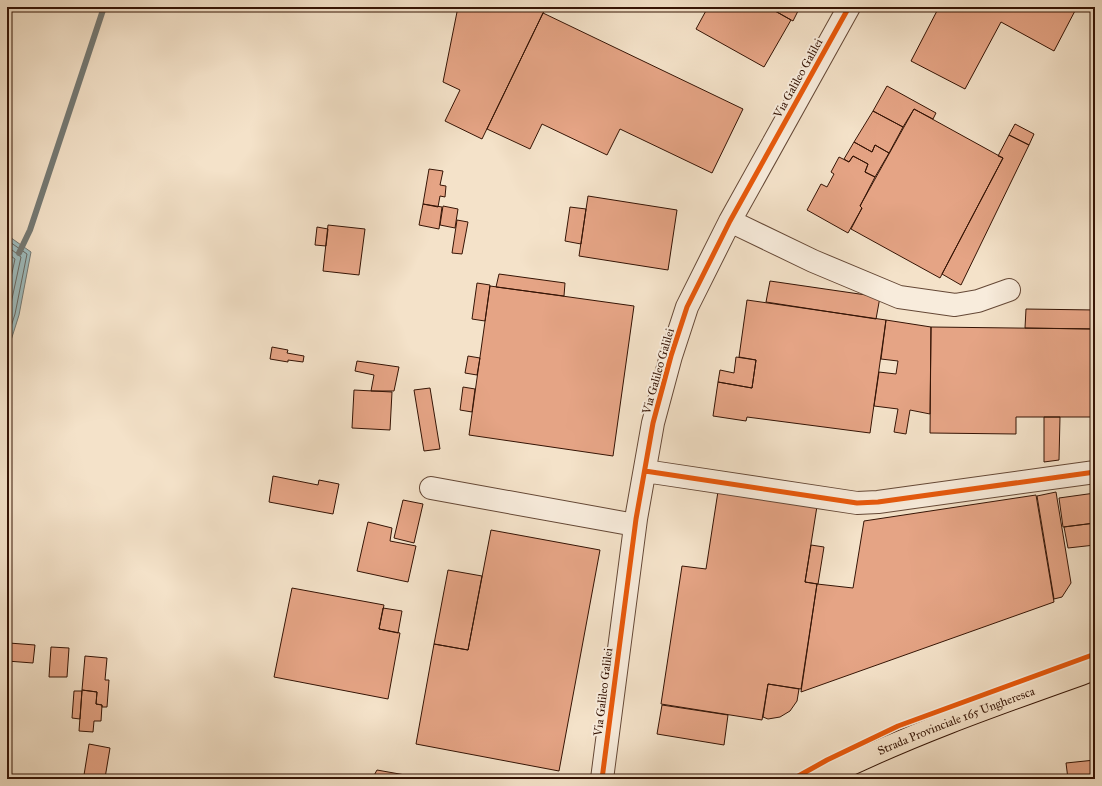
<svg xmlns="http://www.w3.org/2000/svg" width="1102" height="786" viewBox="0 0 1102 786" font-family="'IM FELL Great Primer',serif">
  <rect width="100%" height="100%" fill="#f4e2c9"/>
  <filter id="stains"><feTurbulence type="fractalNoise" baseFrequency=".005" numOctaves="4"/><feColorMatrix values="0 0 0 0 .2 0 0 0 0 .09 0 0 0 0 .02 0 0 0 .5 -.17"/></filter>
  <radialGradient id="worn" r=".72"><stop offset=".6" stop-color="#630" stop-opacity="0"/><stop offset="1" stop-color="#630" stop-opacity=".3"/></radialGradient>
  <path fill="#9ebcbe" stroke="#747974" d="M7 235 31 252 19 315 7 353Z"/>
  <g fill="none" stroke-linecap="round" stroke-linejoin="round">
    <path stroke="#6a6862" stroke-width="1" d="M7 240 27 254 15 314 7 339
      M7 246 21 257 7 322
      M7 253 15 259 7 296"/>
    <path stroke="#747974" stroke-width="6" d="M19 253 30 230 104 7"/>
  </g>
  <path fill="#e5a485" stroke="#351405" d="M458 7H546L482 139 445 121 460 90 443 82Z
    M708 7H768L791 20 764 67 696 29Z
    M768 7H800L793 21Z
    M939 7H1077L1054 51 1001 22 965 89 911 61Z
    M543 13 743 109 712 173 620 129 607 155 542 124 530 149 487 129Z
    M887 86 936 113 933 119 914 109 903 127 873 111Z
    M914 109 1003 158 940 278 851 229 862 208 860 206Z
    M873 111 903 127 889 153 875 145 872 152 854 142Z
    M1015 124 1034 134 1029 145 1009 135Z
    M1009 135 1029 145 961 285 942 274 1003 158 998 156Z
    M854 142 872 152 875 145 889 153 875 177 865 172 868 164 853 156 849 162 844 159Z
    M853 156 868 164 865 172 875 177 860 206 862 208 848 233 807 210 821 184 827 187 834 174 831 172 839 157 849 162Z
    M429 169 443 171 440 185 446 186 445 197 440 196 438 207 423 204Z
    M588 196 677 210 668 270 579 256Z
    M423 204 442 207 439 229 419 225Z
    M443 206 458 209 455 228 440 225Z
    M570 207 586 209 581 244 565 241Z
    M457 220 468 222 462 254 452 253Z
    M328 225 365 229 359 275 323 271Z
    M317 227 328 229 326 246 315 245Z
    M499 274 565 283 564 296 496 287Z
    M770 281 880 297 876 319 766 302Z
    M477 283 490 285 485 321 472 319Z
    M490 286 634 306 613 456 469 435Z
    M747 300 886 320 870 433 747 417 746 421 713 416 718 382 752 388 756 360 739 357Z
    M1026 309 1095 310V329L1025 328Z
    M886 320 931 327 930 414 910 410 906 434 894 432 898 409 874 406 879 372 896 374 898 361 881 359Z
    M931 327 1095 329V417H1016V434L930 433Z
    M272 347 288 350 287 353 304 356 303 362 288 360V362L270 359Z
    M468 356 480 358 477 375 465 373Z
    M736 357 756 360 752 388 718 382 720 370 734 373Z
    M357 361 399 367 394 391H371L374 375 355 371Z
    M463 387 475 389 472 412 460 410Z
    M430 388 440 449 424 451 414 390Z
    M354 390 392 392 390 430 352 428Z
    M1044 417H1060L1059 460 1044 462Z
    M273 476 318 485 319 480 339 484 333 514 269 502Z
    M719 485 818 500 805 582 817 584 801 689 768 684 762 720 661 704 682 566 706 569Z
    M1056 492 1071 583 1062 597 1054 599 1037 496Z
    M1095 493V523L1063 527 1059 498Z
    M1036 495 1054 602 801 692 817 584 853 588 864 521Z
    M403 500 423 504 414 543 394 538Z
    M368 522 392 528 390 541 416 546 408 582 357 571Z
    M1095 523V545L1068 548 1064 527Z
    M491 530 600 550 559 771 416 744 434 644 468 650Z
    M811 545 824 547 818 584 805 582Z
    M448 570 482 576 468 650 434 644Z
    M292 588 384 605 379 629 400 633 388 699 274 677Z
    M383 608 402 611 398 633 379 629Z
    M9 643 35 645 33 663 7 661Z
    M51 647 69 648 67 677H49Z
    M85 656 107 658 105 680H109L107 707H102V705L96 704 97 692 82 690Z
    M768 684 799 689 797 701 790 711 780 717 768 719 763 717Z
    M82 690 97 692 96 704 102 705 101 721H94L93 732 79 731Z
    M74 691H82L80 719 72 718Z
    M662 705 728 715 724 745 657 734Z
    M89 744 110 748 105 778 84 775Z
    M1095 760V779H1068L1066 763Z
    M377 770 422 778V779H372Z"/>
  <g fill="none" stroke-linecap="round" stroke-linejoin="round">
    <g stroke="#654836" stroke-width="24">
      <path id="minor" d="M730 221 813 261 899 297 955 305 978 301 1009 290
        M645 471 857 503 878 502 1095 472
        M431 488 635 525
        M602 779 636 519 653 423 671 356 687 307 730 221 849 7"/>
    </g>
    <g stroke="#351405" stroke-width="24">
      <g id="major">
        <path id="s1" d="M820 779C907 735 1002 702 1095 669"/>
      </g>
    </g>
    <use href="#minor" stroke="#f8ecdc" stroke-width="22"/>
    <use href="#major" stroke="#f4e2c9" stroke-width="22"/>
    <g stroke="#f8ecdc" stroke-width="8">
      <path id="cycleway" d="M645 471 857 503 878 502 1095 472
        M602 779 636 519 653 423 671 356 687 307 730 221 849 7
        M793 779 827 760 898 726 1095 654"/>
    </g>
    <use href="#cycleway" stroke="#e8590c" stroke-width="5"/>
  </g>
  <g text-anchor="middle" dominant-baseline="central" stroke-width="4" stroke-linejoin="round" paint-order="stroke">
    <g font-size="12" fill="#351405" stroke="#f8ecdc">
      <text transform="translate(798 78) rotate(-61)">Via Galileo Galilei</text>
      <text transform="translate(658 371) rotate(-74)">Via Galileo Galilei</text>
      <text transform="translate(603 692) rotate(-83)">Via Galileo Galilei</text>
      <text stroke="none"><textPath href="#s1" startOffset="148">Strada Provinciale 165 Ungheresca</textPath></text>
    </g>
  </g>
  <rect width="1102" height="786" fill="none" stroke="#f4e2c9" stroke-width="24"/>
  <rect x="8" y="8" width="1086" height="770" fill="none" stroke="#351405" stroke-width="2"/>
  <rect x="12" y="12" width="1078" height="762" fill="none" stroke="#351405"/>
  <rect width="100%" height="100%" filter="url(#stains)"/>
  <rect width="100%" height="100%" fill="url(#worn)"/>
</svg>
